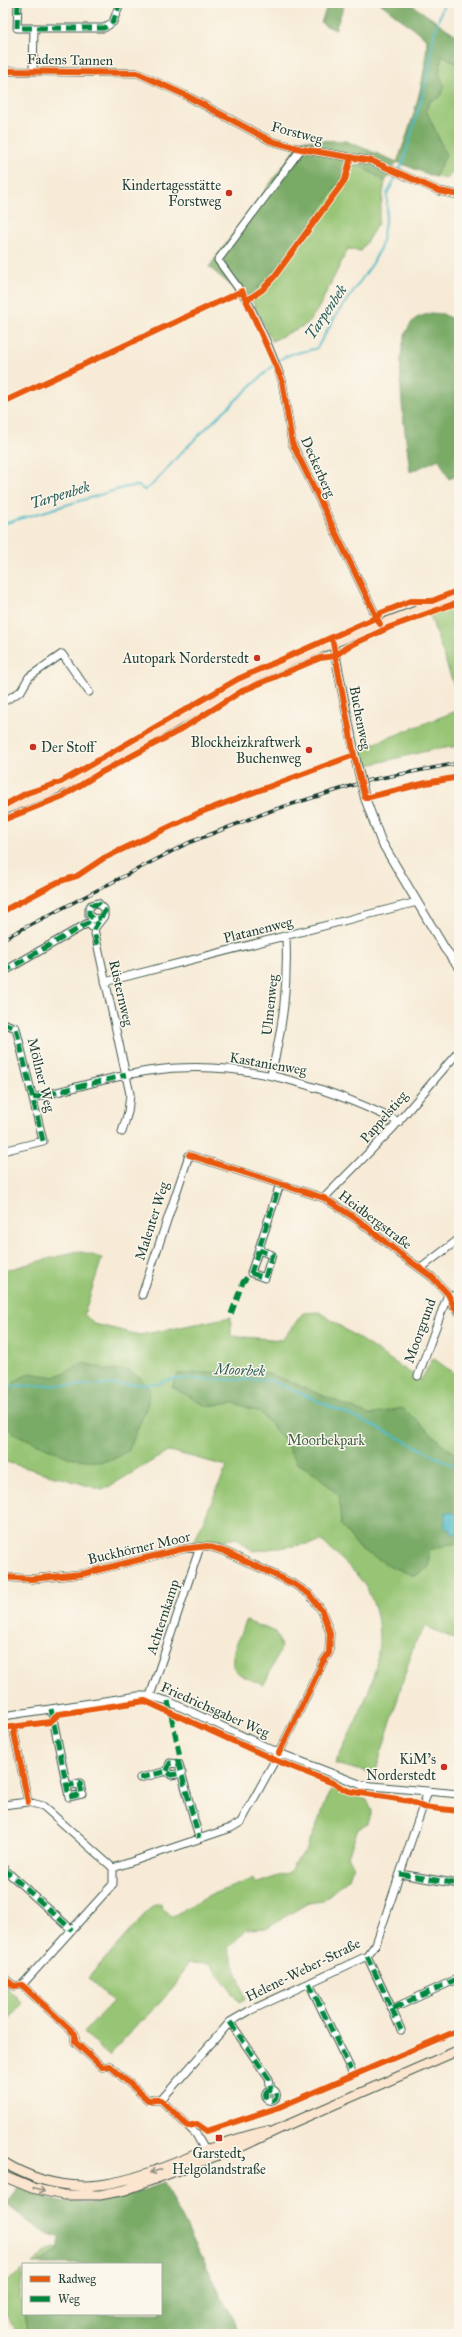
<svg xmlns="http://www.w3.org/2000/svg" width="462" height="2337" viewBox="0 0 462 2337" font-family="'IM FELL Great Primer',serif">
  <rect width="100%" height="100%" fill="#fbf7ec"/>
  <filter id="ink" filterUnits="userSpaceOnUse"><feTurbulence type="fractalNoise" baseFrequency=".025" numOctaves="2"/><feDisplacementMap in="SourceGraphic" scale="8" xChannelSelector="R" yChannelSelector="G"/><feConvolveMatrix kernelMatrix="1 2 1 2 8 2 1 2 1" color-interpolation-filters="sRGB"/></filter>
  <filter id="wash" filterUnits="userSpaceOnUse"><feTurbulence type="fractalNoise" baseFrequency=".012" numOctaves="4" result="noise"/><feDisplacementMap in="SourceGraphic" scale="16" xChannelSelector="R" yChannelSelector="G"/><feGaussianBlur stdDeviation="0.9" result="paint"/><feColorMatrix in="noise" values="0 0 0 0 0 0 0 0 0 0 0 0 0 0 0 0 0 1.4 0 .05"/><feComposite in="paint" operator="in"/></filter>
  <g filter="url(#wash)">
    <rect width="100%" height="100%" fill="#f7ebd7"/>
    <path fill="#97c574" stroke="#5b8154" d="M442 55 459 65V167L447 179 435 177 446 155 426 110 430 101 444 86 439 74Z
      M341 161 363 167 385 182 378 223 361 251 348 249 318 309 307 324 272 341 247 290Z
      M459 603V701L430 615Z
      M459 710V746L431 750 364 766 360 749Z
      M78 1251 102 1258 84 1314 94 1324 140 1335 231 1317V1336L282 1340 303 1313 319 1312 421 1380 433 1358 459 1377V1641L426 1626 414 1644 375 1774 335 1764C360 1711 396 1654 370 1595 361 1574 339 1558 323 1542L253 1551 236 1538 193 1545 227 1466 169 1451 103 1490 3 1461V1271Z
      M246 1621 276 1632 281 1647 264 1685C257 1681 242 1678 236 1671 226 1660 241 1633 246 1621Z
      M332 1787 367 1800 372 1811 368 1824 358 1829 348 1856 353 1866 349 1878 322 1901 308 1903 266 1928 247 1929 228 1948 246 1999 240 2002 210 1964 187 1963 175 1986 146 2018 138 2023 109 2056 84 2033 113 2001 88 1978 152 1906 161 1904 162 1909 171 1917 215 1893 253 1879 255 1884 290 1872 293 1865 306 1851Z
      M3 1985 23 2003 4 2025 3 2024Z
      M3 2167 37 2183 59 2188 135 2181 136 2184C103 2192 71 2195 37 2187 26 2185 14 2177 3 2172Z
      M59 2246 58 2250 38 2264H32L48 2250Z
      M23 2270 20 2295 28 2334H18L3 2309V2284Z"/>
    <path fill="#79aa66" stroke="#4c744d" d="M328 3H345L335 30 321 23Z
      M380 3H409L459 37V65L442 55 439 74 445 86 440 97 430 101 426 110 446 155 435 177 397 162 385 182 363 167H345L342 178C315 216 279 278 240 301L233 287 209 267 302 140 346 141 397 162C412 123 426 81 427 39Z
      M431 313 443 314 459 323V475L449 479 439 459 410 472C407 437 388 344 414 320 418 316 426 315 431 313Z
      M84 1363 109 1370H127L140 1377 150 1390 147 1406 129 1450 112 1460 97 1462 68 1457 13 1433 3 1419 6 1402 15 1381 30 1373 55 1377Z
      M258 1370 291 1382 369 1415 402 1408C422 1423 438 1443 459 1456V1544H450L429 1550V1567L415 1576 392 1567 360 1549 341 1525 339 1496 316 1474 297 1463 283 1439 260 1412 234 1403 206 1406 172 1387 178 1374Z
      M164 2183 241 2334H28L24 2314H161V2264H38L58 2250 60 2238 39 2230 6 2204 18 2188C77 2212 106 2204 164 2183Z"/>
    <path fill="#4cb9c7" stroke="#367b7e" d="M449 1511 459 1516V1533L451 1534V1530L444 1528 446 1512Z"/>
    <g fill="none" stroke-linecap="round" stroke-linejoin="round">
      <path stroke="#4cb9c7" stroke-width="2" d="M277 362C287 352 304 353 317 348L335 317 373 263 381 246 387 210V194L403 163 429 72 433 38 444 3
        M3 524 126 487 139 486 144 490C155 486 171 463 180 454 211 423 242 394 274 365
        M3 1386 158 1384 171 1379 269 1380 373 1425 459 1468"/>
    </g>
  </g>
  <g filter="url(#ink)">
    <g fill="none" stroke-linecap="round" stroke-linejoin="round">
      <g stroke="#3f574c" stroke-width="9">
        <path id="minor" d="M18 3 17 28H104L113 22 120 3
          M3 71 137 73 185 95 271 141 301 149 372 161 439 191 459 195
          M33 71 34 28
          M301 149 218 260 247 300 267 343 282 380 292 443 380 624
          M3 702 21 691 29 677 62 654 89 692
          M101 918 94 919 89 915V909L91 905 98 903 104 909V916L94 929 130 1094 128 1112 122 1132
          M3 972 88 923 94 929
          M105 982 417 902
          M3 1023 16 1028 43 1141 3 1151
          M271 1075C283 1026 288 987 286 937
          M33 1098C71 1089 109 1077 148 1071 237 1058 319 1083 399 1122
          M324 1198 393 1128 459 1051
          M259 1250 272 1255 265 1278 251 1273 280 1184
          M421 1268 459 1239
          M142 1295 189 1155 324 1198 358 1220 400 1254 432 1277 448 1294 454 1307 459 1312
          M418 1376 448 1294 459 1299
          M3 1577 31 1579 82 1574 182 1549 208 1546 226 1552 294 1584 309 1594 322 1611 330 1633 329 1653 323 1662 279 1753 241 1822 231 1828 113 1868V1884L22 1985
          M150 1696 200 1547
          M51 1709 69 1797 82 1794 80 1783 67 1786
          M3 1716 138 1696H150L168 1701 279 1753 362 1785 459 1794
          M14 1732 28 1802
          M167 1771 170 1763 179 1764 199 1838
          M140 1778 167 1771 171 1775 182 1773
          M3 1805 28 1802 43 1806 113 1868
          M3 1868 72 1930
          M400 1874 459 1884
          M367 1956 392 2009 459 1978
          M3 1977 14 1986 22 1985 75 2034V2042L102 2067 110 2066 148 2100H161L196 2134 207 2154
          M309 1983 351 2070
          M392 2009 401 2030
          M230 2022 269 2079 271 2089
          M265.5 2095a5.5 5.5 0 1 1 11 0a5.5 5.5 0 1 1-11 0Z
          M161 2100 230 2022 249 2011 367 1956 376 1944 428 1791"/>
      </g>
      <g stroke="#3f574c" stroke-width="10">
        <path id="tertiary" d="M333 643 356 761
          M365 798 381 841 445 949 459 967"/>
      </g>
      <g stroke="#3f574c" stroke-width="11">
        <path id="secondary" d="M3 810 50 792 95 769 251 678 347 637 459 595
          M3 2162C81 2210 141 2176 217 2146 233 2140 250 2135 267 2131
          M3 2176 32 2188 63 2195H100L125 2190 245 2145 285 2126 459 2050"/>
      </g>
      <use href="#minor" stroke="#fff" stroke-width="7"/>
      <use href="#tertiary" stroke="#fff" stroke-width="8"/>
      <use href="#secondary" stroke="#fce5cf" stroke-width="9"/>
      <g stroke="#1f3d34" stroke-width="3.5">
        <path id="rail" d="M3 939 188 843 273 810 370 780 459 763"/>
      </g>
      <use href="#rail" stroke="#fbf7ec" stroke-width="2" stroke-dasharray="6" stroke-linecap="butt"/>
      <g stroke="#3f574c" stroke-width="10" stroke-linecap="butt">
        <path id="tertiary-bridge" d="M356 761 365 798"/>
      </g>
      <use href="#tertiary-bridge" stroke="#fff" stroke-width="8"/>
      <path stroke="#00873e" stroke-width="5" stroke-dasharray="10 5" stroke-linecap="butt" d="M18 3 17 28H104L113 22 120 3
        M97 945 94 929 105 911 99 904 91 905 89 909V915L94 919 101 918
        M3 972 88 923 94 929
        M3 1023 16 1028 43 1141
        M33 1098 126 1075
        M251 1273 265 1278 272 1255 259 1250
        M231 1314 243 1282 251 1273 280 1184
        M168 1701 180 1757 178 1762
        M51 1709 69 1797 82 1794 80 1783 67 1786
        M167 1771 170 1763 179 1764 199 1838
        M140 1778 167 1771 171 1775 182 1773
        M3 1868 72 1930
        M400 1874 459 1884
        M367 1956 392 2009 459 1978
        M309 1983 351 2070
        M392 2009 401 2030
        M230 2022 269 2079 271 2089
        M265.5 2095a5.5 5.5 0 1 1 11 0a5.5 5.5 0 1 1-11 0Z"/>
      <g stroke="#fbf7ec" stroke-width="8">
        <path id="cycleway" d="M3 71 137 73 185 95 271 141 301 149 372 161 439 191 459 195
          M247 300 262 290 274 277 325 207 345 180 351 157
          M3 402 242 291 282 380 292 443 380 624
          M333 643 354 755 365 798 426 783 459 777
          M3 806 27 793 61 782 238 679 373 619 381 613 411 601H432L459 590
          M3 820 63 796 100 773 180 730 242 691 320 658 335 656 347 647 390 627 459 602
          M3 911 58 882 77 876 104 858 201 812 354 755
          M189 1155 324 1198 358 1220 400 1254 432 1277 448 1294 454 1307 459 1312
          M3 1577 31 1579 82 1574 182 1549 208 1546 226 1552 294 1584 309 1594 322 1611 330 1633 329 1653 323 1662 279 1753
          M3 1728 50 1722 59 1714 145 1701 275 1760 333 1783 348 1791 410 1801 423 1807 459 1811
          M14 1732 28 1802
          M3 1977 14 1986 22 1985 75 2034V2042L102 2067 110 2066 148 2100H161L188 2126 197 2124 207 2131 277 2108 459 2030"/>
      </g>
      <use href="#cycleway" stroke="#e8590c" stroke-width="6"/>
    </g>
    <defs><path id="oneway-shaft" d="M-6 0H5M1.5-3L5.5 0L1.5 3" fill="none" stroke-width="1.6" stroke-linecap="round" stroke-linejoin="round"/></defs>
    <g stroke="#8e9182">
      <use href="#oneway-shaft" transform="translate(156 2171) rotate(160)"/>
      <use href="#oneway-shaft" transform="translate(39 2190) rotate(15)"/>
    </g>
  </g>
  <g fill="#c8321e" stroke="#fbf7ec" stroke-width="1.5">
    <circle cx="229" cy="193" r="4"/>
    <circle cx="257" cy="658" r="4"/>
    <circle cx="33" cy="747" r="4"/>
    <circle cx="309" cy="750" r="4"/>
    <circle cx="444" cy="1767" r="4"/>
    <rect x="215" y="2134" width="8" height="8" rx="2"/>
  </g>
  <g text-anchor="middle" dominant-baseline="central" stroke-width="3" stroke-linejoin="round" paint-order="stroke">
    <g font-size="14" fill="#1f3d34" stroke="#fbf7ec">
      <text transform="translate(70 60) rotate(1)">Fadens Tannen</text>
      <text transform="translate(297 133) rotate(15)">Forstweg</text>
      <text transform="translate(318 467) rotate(66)">Deckerberg</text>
      <text transform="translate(360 718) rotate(79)">Buchenweg</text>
      <text transform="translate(258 930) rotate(-14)">Platanenweg</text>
      <text transform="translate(121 993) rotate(77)">Rüsternweg</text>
      <text transform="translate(270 1005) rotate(-84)">Ulmenweg</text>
      <text transform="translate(268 1064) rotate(10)">Kastanienweg</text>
      <text transform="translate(41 1075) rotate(76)">Möllner Weg</text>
      <text transform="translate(384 1117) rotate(-49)">Pappelstieg</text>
      <text transform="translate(375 1220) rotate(37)">Heidbergstraße</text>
      <text transform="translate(152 1221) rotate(-72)">Malenter Weg</text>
      <text transform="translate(420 1331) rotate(-70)">Moorgrund</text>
      <text transform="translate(139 1548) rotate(-13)">Buckhörner Moor</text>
      <text transform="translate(163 1617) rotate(-72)">Achternkamp</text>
      <text transform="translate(215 1710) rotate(24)">Friedrichsgaber Weg</text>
      <text transform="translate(303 1970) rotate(-26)">Helene-Weber-Straße</text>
    </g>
    <g font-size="14" fill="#1f3d34" stroke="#fbf7ec" text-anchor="end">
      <text x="221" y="185">Kindertagesstätte<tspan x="221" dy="16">Forstweg</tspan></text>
      <text x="249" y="658">Autopark Norderstedt</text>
      <text x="301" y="742">Blockheizkraftwerk<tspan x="301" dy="16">Buchenweg</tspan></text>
      <text x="41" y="747" text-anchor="start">Der Stoff</text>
      <text x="436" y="1759">KiM's<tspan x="436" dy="16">Norderstedt</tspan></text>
      <text x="219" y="2153" text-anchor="middle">Garstedt,<tspan x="219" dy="16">Helgolandstraße</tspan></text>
    </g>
    <g font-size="14" fill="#3d5f44" stroke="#fbf7ec">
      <text x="326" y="1440">Moorbekpark</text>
    </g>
    <g font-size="15" font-style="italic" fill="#2a5c59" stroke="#fbf7ec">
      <text transform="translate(326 312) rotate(-56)">Tarpenbek</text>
      <text transform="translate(60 495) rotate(-17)">Tarpenbek</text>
      <text transform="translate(240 1370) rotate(2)">Moorbek</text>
    </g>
  </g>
  <rect width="462" height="2337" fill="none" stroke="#fbf7ec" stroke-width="16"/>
  <rect x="22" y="2263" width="140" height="52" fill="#fbf7ec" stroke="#a3ada2"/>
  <rect x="30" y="2276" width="20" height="6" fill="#e8590c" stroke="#a3ada2"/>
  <text x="58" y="2283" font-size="12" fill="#1f3d34">Radweg</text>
  <rect x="30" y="2296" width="20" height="6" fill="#00873e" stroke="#a3ada2"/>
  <text x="58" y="2303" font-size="12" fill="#1f3d34">Weg</text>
</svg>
